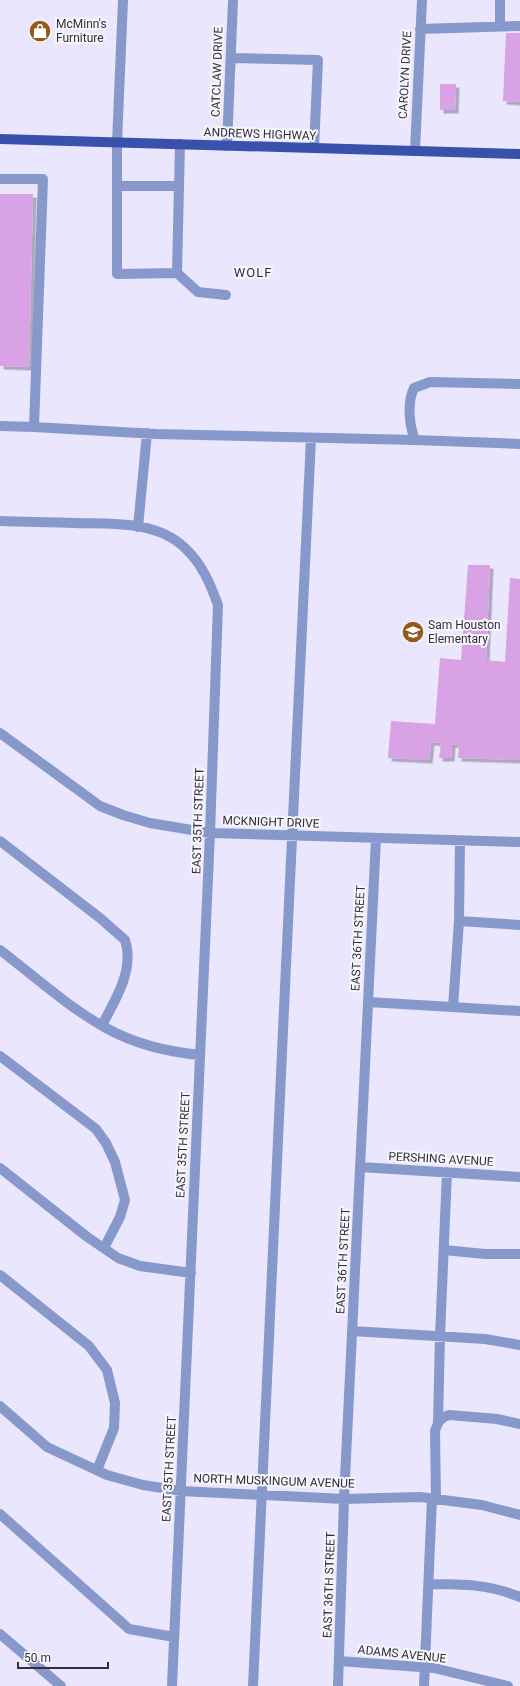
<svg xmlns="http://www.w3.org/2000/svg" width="520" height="1686" viewBox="0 0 520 1686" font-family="Roboto,sans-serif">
  <defs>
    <filter id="shadow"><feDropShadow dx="3.5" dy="3.5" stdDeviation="0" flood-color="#0004"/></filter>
  </defs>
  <rect width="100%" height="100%" fill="#eae6fe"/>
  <path fill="#d8a2e5" filter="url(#shadow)" d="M506 33H520V102L503 101Z
    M440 84H456L455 110H440Z
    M0 194H33L29 367 0 366Z
    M468 565H490L486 660 505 662 510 578 520 579V760L458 758 459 745 452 744 451 758H439L441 743 431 742 429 760 388 758 391 721 435 724 440 658 461 660Z"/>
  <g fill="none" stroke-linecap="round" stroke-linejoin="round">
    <path stroke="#8799cb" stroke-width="10" d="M123 0 117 143V274L177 273 180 144
      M500 26V0
      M420 29 520 26
      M231 58 318 60 314 148
      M227 146 233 0
      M415 151 422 0
      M0 179H43L34 427 0 426
      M117 186H179
      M177 273 198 292 226 295
      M520 384 430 382 414 388C407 402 409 425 415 440L520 444
      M34 427 156 434 415 440
      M0 521C25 522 49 522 74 523 110 524 156 520 185 548 202 564 210 583 218 605L210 833 172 1686
      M138 527 147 433
      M0 733 100 806 123 815 150 823 210 833 520 842
      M0 841 100 918 125 940C135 969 115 1001 102 1025
      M459 921 520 925
      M0 950C34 976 68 1007 106 1028 135 1044 168 1052 200 1055
      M368 1002 520 1011
      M453 1007 459 921 460 841
      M0 1056 96 1129 106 1143 115 1162 125 1200 120 1217 104 1248
      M360 1167 520 1177
      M0 1168 86 1236 118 1258 140 1266 191 1273
      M444 1250 485 1254H520
      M0 1275 89 1346 107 1370 115 1403 114 1428 97 1470
      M352 1331 485 1339 520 1345
      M0 1406 47 1447 107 1475 143 1485 181 1491 344 1499 420 1497 482 1505 520 1515
      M438 1423 440 1336 447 1172
      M436 1499 435 1431C438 1422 440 1418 449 1415L497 1419 520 1424
      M0 1514 129 1629 174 1637
      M429 1584C462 1584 488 1584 520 1597
      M0 1634 61 1686
      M339 1661 434 1668 508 1686
      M253 1686C269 1270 293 854 311 438
      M338 1686 344 1499 376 838
      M424 1686 432 1498"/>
    <path stroke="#3951aa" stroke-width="10" d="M0 139 520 154"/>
  </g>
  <defs>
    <g id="shop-disc" transform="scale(1.15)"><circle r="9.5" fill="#95591a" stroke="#f7f6fc"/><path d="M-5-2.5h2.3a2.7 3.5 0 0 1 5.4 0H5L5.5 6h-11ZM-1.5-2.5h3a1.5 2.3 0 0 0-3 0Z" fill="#fff"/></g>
    <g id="school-disc" transform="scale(1.15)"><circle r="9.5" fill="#95591a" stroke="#f7f6fc"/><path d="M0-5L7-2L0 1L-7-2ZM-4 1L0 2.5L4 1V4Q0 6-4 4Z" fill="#fff"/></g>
  </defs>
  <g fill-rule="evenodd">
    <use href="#shop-disc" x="40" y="31"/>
    <use href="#school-disc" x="413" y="632"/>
  </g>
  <g text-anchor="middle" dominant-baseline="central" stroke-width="4" stroke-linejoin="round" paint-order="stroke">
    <g font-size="12" fill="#322f3b" stroke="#f7f6fc" text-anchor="start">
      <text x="56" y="24">McMinn's<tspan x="56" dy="14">Furniture</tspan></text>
      <text x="428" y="625">Sam Houston<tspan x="428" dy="14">Elementary</tspan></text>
    </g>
    <g font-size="12" fill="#322f3b" stroke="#f7f6fc">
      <text transform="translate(217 72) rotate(-88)">CATCLAW DRIVE</text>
      <text transform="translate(405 75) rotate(-87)">CAROLYN DRIVE</text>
      <text transform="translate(260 134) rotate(2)">ANDREWS HIGHWAY</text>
      <text transform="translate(198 821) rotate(-88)">EAST 35TH STREET</text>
      <text transform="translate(271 822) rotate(2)">MCKNIGHT DRIVE</text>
      <text transform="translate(358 938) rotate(-87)">EAST 36TH STREET</text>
      <text transform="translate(183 1145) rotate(-87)">EAST 35TH STREET</text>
      <text transform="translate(441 1159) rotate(3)">PERSHING AVENUE</text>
      <text transform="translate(343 1261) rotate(-87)">EAST 36TH STREET</text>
      <text transform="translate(169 1469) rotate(-87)">EAST 35TH STREET</text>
      <text transform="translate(274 1481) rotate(2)">NORTH MUSKINGUM AVENUE</text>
      <text transform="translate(329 1585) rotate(-88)">EAST 36TH STREET</text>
      <text transform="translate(402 1654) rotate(6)">ADAMS AVENUE</text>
    </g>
    <g font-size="13" letter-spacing="1" fill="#322f3b" stroke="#f7f6fc">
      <text x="253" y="272">WOLF</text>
    </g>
  </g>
  <path d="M18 1662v6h90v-6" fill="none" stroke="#322f3b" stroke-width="2"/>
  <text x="24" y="1662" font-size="12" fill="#322f3b" stroke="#f7f6fc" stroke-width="3" paint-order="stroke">50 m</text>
</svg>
